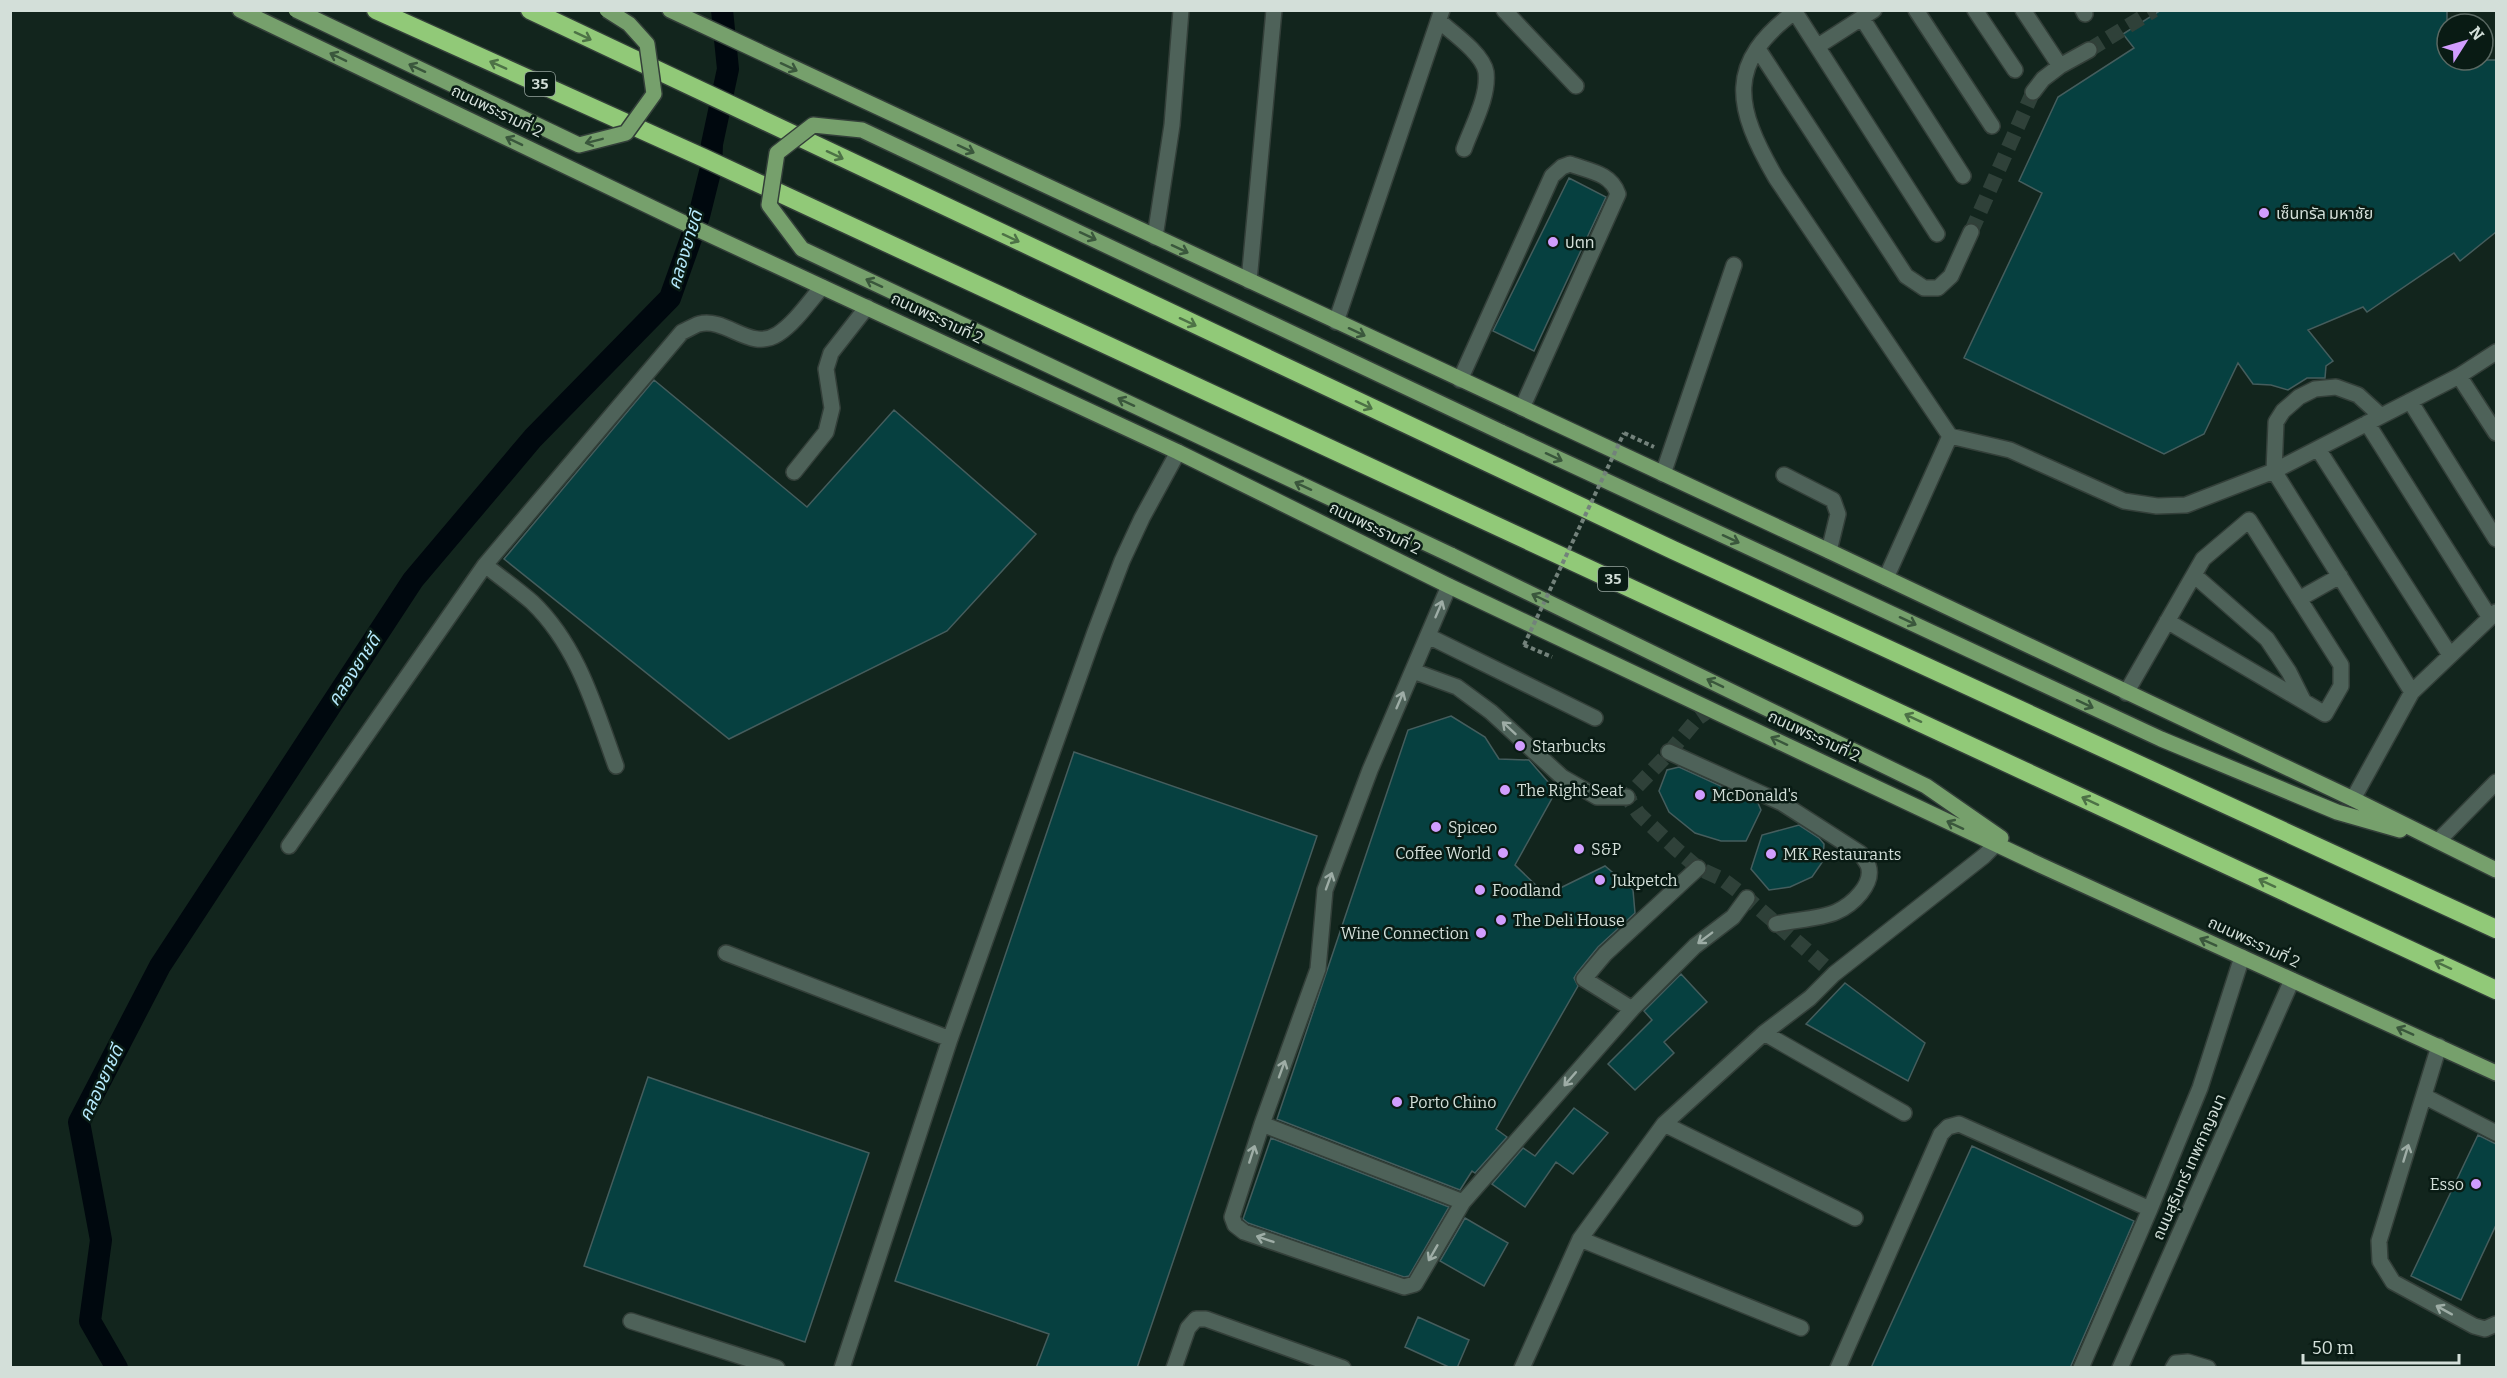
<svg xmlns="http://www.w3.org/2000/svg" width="2507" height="1378" viewBox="0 0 2507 1378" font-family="Bitter,'Noto Sans Thai',serif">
  <rect width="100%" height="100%" fill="#12251d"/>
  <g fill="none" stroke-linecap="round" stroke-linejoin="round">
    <path stroke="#00080e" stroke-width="22" d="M117 1368 90 1321 101 1240 79 1122 160 966 413 580 533 438 670 298 699 216 711 168 712 144 728 69 722 10"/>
  </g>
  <path fill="#064040" stroke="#455d5d" stroke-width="1.5" d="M2161 10H2447V60H2496V232L2460 261 2454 253 2367 312 2363 307 2308 330 2333 361 2326 366 2325 378H2307L2288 390 2271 385 2253 384 2238 363 2204 434 2164 454 1964 358 2042 193 2019 181 2058 97 2134 48 2123 34Z
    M1569 178 1606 197 1534 351 1493 331Z
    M654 380 807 507 894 410 1036 534 947 631 729 739 504 559Z
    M1451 716 1485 737 1499 759 1529 760 1556 791 1515 865 1546 895 1605 866 1633 890 1635 913 1598 947 1577 973 1574 978 1578 986 1496 1129 1507 1137 1475 1173 1472 1171 1460 1190 1277 1119 1408 730Z
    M1074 752 1317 836 1137 1368H1036L1049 1334 895 1281Z
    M1679 767 1758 803 1761 810 1746 841H1721L1695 833 1669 812 1659 791 1667 770Z
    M1799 825 1819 838 1824 844 1823 861 1812 877 1790 887 1769 890 1751 869 1762 835Z
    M1681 974 1707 1002 1664 1042 1674 1053 1635 1090 1608 1064 1652 1020 1644 1011Z
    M1845 983 1925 1043 1908 1081 1806 1024Z
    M648 1077 869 1153 805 1342 584 1266Z
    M1574 1108 1608 1133 1573 1174 1556 1162 1525 1207 1492 1184 1523 1148 1535 1156Z
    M2478 1135 2496 1144V1225L2461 1300 2411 1276Z
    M1271 1138 1449 1207 1409 1276 1404 1277 1248 1223 1243 1219Z
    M1972 1146 2134 1221 2080 1345 2070 1368H1871Z
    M1465 1218 1508 1243 1484 1286 1440 1261Z
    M1418 1317 1469 1340 1457 1368H1451L1405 1347Z"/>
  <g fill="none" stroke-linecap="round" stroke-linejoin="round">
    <path stroke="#2f4139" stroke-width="15" stroke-dasharray="15 8" stroke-linecap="butt" d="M2089 50 2154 10
      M1971 232 2033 92
      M1711 709 1698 718 1667 755 1627 797 1639 814 1676 849 1698 868 1722 879 1747 898 1834 974"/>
    <g stroke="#333f39" stroke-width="18">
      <path id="minor" d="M1504 10 1576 86
        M1797 10C1724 63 1735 107 1776 178L1950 436 2010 450 2124 501 2157 506 2186 505 2274 471 2459 376 2496 352
        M1916 10 1992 126
        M1975 10 2015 70
        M2023 10 2060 66 2089 50
        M2083 10 2085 14
        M1795 12 1937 234
        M1862 18 1963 176
        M1439 21C1453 33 1483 54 1486 72 1489 97 1472 126 1464 149
        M1818 46 1874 10
        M1758 49 1906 276 1924 288H1938L1951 276 1971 232
        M2033 92 2043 79 2060 66
        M1155 237 1172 125 1181 10
        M1249 281 1274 10
        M1336 322 1442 10
        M2459 376 2496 433
        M1460 380 1552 176 1562 167 1570 164C1589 171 1611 173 1618 194L1522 408
        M2410 401 2496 539
        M2381 416 2358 395 2336 387 2315 389 2299 397 2283 411 2276 422 2274 471 2412 692
        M2367 423 2490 618
        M2318 449 2450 655
        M794 472 826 432 832 408 826 369 831 353 867 307
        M1663 474 1734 265
        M1784 475 1833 500 1838 514 1829 551
        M485 565C500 577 517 589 532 602 578 646 595 708 616 766
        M2194 575 2267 639 2289 672 2303 700
        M1886 578 1950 436
        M1449 586 1370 770 1325 890 1318 969 1262 1124 1232 1217 1235 1225 1244 1232 1404 1287 1415 1284 1463 1202 1632 1009 1695 946 1733 917 1747 898
        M2299 599 2340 576
        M1428 636 1595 718
        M1413 671 1457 687 1491 712 1562 777 1597 797H1627
        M2126 693 2203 559 2249 520 2341 665V686L2325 714 2167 621
        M1669 752 1782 803 1860 853C1863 857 1866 861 1868 865 1875 884 1852 905 1836 912 1820 919 1793 920 1776 924
        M2353 799 2412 692 2496 612
        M2438 841 2496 782
        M289 846 485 565 682 332C687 330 693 326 699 324 727 317 750 352 778 334 795 323 809 302 822 287
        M726 953 950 1039
        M1632 1009 1584 979 1605 954 1698 868
        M1764 1033 1904 1113
        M2439 1046 2379 1241 2380 1261 2393 1282 2474 1326 2485 1329 2496 1324
        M2424 1096 2496 1133
        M1262 1124 1463 1202
        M1664 1124 1855 1218
        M2150 1209 2200 1088 2242 957
        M1580 1239 1801 1328
        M631 1321 777 1368
        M842 1368 950 1039 1095 632 1122 561 1142 518 1178 452
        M1174 1368 1188 1328 1196 1319H1206L1343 1368
        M1522 1368 1580 1239 1664 1124 1764 1033 1810 998 1834 974 1984 856 1996 844
        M1838 1368 1941 1134 1948 1127 1959 1124 2150 1209 2081 1368
        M2120 1368 2292 980
        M2173 1368 2176 1363 2188 1362 2208 1368"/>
    </g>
    <g stroke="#333f39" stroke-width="18">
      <path id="major" d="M240 10 680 221 1178 452 1449 586 2040 865 2496 1073
        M670 10 1829 551 2353 799 2496 870
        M1501 432 2161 739 2337 812 2400 830
        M1451 555 1926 786 2001 838"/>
    </g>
    <g stroke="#333f39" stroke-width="21">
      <path id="highway" d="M376 10 704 158 2496 990
        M530 10 1673 550 2496 929"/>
    </g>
    <path stroke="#73827b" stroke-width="4" stroke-dasharray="4.5 3" stroke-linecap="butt" d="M1624 433 1654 447
      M1524 645 1552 657"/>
    <use href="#minor" stroke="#4e6259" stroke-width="15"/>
    <use href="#major" stroke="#76a06c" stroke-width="15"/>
    <use href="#highway" stroke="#91c978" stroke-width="18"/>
    <g stroke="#333f39" stroke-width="18" stroke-linecap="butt">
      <path id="major-bridge" d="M296 10 579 145 626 133 654 94 647 44 629 24 607 10
        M1451 555 802 249 769 205 777 153 813 125 862 130 1501 432"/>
    </g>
    <path stroke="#73827b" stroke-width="4" stroke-dasharray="4.5 3" stroke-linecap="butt" d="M1524 645 1624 433"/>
    <use href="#major-bridge" stroke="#76a06c" stroke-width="15"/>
  </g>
  <defs><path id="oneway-shaft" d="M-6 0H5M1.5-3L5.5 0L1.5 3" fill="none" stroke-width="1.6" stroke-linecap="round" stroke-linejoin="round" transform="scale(1.5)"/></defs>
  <g stroke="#4d7246">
    <use href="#oneway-shaft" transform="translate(583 36) rotate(25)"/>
    <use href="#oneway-shaft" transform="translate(498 65) rotate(-156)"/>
    <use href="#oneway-shaft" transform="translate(835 155) rotate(25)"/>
    <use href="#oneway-shaft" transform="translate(1011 238) rotate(25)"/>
    <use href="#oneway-shaft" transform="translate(1188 322) rotate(25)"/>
    <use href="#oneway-shaft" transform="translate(1364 405) rotate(25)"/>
    <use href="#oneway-shaft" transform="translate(1913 718) rotate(-155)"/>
    <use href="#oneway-shaft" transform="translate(2090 801) rotate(-155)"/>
    <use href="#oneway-shaft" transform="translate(2267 883) rotate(-155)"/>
    <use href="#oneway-shaft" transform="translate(2443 965) rotate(-155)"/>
  </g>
  <g stroke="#3a573c">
    <use href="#oneway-shaft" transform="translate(338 57) rotate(-154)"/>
    <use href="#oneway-shaft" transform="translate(789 67) rotate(25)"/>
    <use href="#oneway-shaft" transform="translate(417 68) rotate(-155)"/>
    <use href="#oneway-shaft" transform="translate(514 141) rotate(-154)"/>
    <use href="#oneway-shaft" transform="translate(594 141) rotate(166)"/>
    <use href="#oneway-shaft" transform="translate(966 149) rotate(25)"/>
    <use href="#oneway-shaft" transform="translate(1088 236) rotate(25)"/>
    <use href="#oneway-shaft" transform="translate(1180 249) rotate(25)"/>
    <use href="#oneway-shaft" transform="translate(874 283) rotate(-155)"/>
    <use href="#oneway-shaft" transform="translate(1357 332) rotate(25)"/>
    <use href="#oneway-shaft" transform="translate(1126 402) rotate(-155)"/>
    <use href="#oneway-shaft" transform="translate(1554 457) rotate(25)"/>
    <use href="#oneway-shaft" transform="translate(1303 486) rotate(-155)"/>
    <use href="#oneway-shaft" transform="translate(1731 539) rotate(25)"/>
    <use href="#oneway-shaft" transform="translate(1540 598) rotate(-154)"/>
    <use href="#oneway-shaft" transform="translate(1908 621) rotate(25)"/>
    <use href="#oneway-shaft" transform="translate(1715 683) rotate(-154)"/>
    <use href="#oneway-shaft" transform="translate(2085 704) rotate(25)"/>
    <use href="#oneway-shaft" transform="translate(1779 741) rotate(-155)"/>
    <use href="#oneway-shaft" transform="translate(1955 825) rotate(-155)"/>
    <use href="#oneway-shaft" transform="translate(2208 942) rotate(-156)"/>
    <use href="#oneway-shaft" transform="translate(2405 1031) rotate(-156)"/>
  </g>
  <g stroke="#9eada6">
    <use href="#oneway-shaft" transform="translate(1439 609) rotate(-67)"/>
    <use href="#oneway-shaft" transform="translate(1400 700) rotate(-67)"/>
    <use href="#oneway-shaft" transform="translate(1509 728) rotate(-137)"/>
    <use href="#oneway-shaft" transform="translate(1329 881) rotate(-70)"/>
    <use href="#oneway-shaft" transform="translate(1705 938) rotate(143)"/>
    <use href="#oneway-shaft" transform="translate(1282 1069) rotate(-70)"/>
    <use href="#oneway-shaft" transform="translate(1570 1079) rotate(131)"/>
    <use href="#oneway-shaft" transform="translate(2406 1153) rotate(-73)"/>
    <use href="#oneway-shaft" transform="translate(1252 1154) rotate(-72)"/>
    <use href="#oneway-shaft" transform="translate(1265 1239) rotate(-161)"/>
    <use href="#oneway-shaft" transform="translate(1433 1253) rotate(120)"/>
    <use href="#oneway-shaft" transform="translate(2444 1310) rotate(-151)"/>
  </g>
  <g fill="#d19dfe" stroke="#091b14" stroke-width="2">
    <circle cx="2264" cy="213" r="6"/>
    <circle cx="1553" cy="242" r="6"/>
    <circle cx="1520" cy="746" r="6"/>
    <circle cx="1505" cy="790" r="6"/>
    <circle cx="1700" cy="795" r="6"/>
    <circle cx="1436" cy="827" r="6"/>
    <circle cx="1579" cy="849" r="6"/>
    <circle cx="1503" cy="853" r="6"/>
    <circle cx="1771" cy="854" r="6"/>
    <circle cx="1600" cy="880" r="6"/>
    <circle cx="1480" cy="890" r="6"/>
    <circle cx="1501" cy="920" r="6"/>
    <circle cx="1481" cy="933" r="6"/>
    <circle cx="1397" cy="1102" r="6"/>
    <circle cx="2476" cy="1184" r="6"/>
  </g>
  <g text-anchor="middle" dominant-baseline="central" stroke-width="5" stroke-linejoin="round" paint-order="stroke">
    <g fill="#091b14" stroke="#96a49e" stroke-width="1.5">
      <rect x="525" y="72" width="30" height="24" rx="4.5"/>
      <rect x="1598" y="567" width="30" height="24" rx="4.5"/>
    </g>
    <g font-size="15" font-weight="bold" fill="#d3dfd9">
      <text x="540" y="84">35</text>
      <text x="1613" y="579">35</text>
    </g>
    <g font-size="16" fill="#d3dfd9" stroke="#091b14">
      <text transform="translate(497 111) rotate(26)">ถนนพระรามที่ 2</text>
      <text transform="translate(937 318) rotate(25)">ถนนพระรามที่ 2</text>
      <text transform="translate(1375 528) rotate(26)">ถนนพระรามที่ 2</text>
      <text transform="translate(1814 736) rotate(25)">ถนนพระรามที่ 2</text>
      <text transform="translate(2254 942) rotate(25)">ถนนพระรามที่ 2</text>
      <text transform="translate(2189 1167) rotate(-66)">ถนนสุรินทร์ เทพกาญจนา</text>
    </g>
    <g font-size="16" fill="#d3dfd9" stroke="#091b14" text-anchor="start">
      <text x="2276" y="213">เซ็นทรัล มหาชัย</text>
      <text x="1565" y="242">ปตท</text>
      <text x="1532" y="746">Starbucks</text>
      <text x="1517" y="790">The Right Seat</text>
      <text x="1712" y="795">McDonald's</text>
      <text x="1448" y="827">Spiceo</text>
      <text x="1591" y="849">S&amp;P</text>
      <text x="1491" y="853" text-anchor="end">Coffee World</text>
      <text x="1783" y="854">MK Restaurants</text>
      <text x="1612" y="880">Jukpetch</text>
      <text x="1492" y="890">Foodland</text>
      <text x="1513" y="920">The Deli House</text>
      <text x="1469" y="933" text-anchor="end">Wine Connection</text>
      <text x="1409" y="1102">Porto Chino</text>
      <text x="2464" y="1184" text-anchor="end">Esso</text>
    </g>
    <g font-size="18" font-style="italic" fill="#b6eafd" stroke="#091b14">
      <text transform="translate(685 250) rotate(-73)">คลองยายดี</text>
      <text transform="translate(354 670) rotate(-57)">คลองยายดี</text>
      <text transform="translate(101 1083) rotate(-65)">คลองยายดี</text>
    </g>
  </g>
  <rect width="2507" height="1378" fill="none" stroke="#d3dfd9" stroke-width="24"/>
  <g transform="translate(2465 42) rotate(53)"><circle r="28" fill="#091b14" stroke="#5a6963" stroke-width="1.5"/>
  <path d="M0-4.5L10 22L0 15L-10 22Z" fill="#d19dfe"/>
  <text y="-9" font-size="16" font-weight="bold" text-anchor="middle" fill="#d3dfd9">N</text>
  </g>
  <path d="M2303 1354v9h156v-9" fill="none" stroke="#d3dfd9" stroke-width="3"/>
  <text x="2312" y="1354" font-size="18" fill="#d3dfd9" stroke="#091b14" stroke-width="4.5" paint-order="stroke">50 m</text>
</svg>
